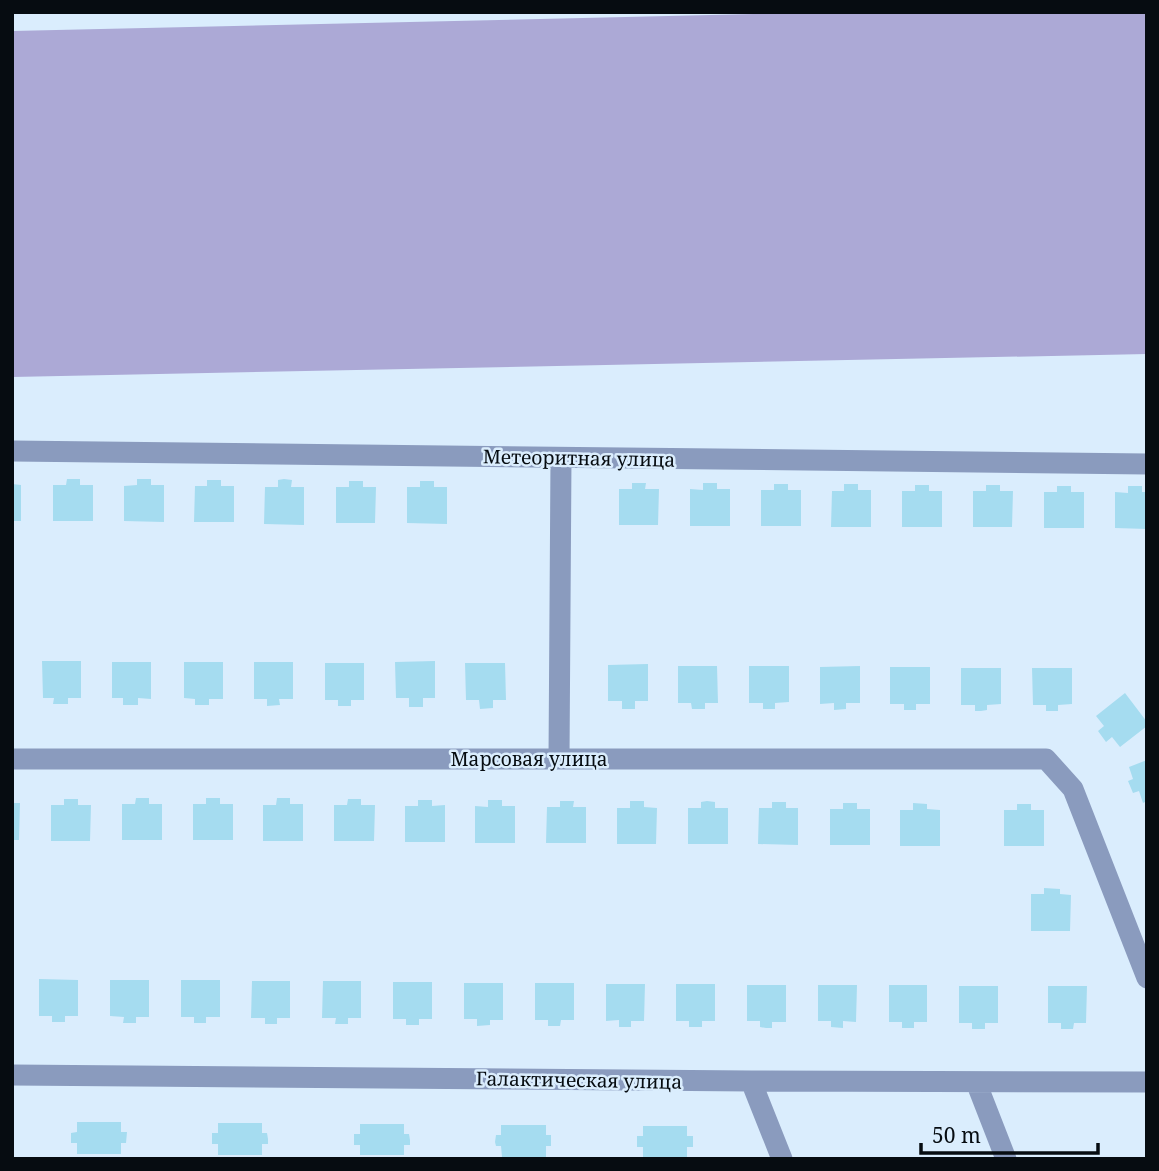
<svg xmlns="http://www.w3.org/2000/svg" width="1159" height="1171" viewBox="0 0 1159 1171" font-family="'Noto Serif',serif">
  <rect width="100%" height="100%" fill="#daedfd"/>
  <path fill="#aca9d6" d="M846 12H1147V354L12 377V31Z"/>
  <path fill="#a5dcf0" d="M67 479H80V485H93V521H53V485H66Z
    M137 479H151V485H164V522L124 521V486L137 485Z
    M284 479 292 480 291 487H304V525L264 524 265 487H278V480Z
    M207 480H221V486H234V522H194L195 486H207Z
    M349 481H363V487H376L375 523H336V487H349Z
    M420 481H434V487H447V524L407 523V487H420Z
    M632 483H646L645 489H659L658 525H619V489H632Z
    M703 483H717V489H730V526H690V489L703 490Z
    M12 484 21 485V521H12Z
    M774 484H788V490H801V526H761V490H774Z
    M844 484H858V490H871V527H831L832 491H844Z
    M915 485H929V491H942V527H902V491H915Z
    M986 485H1000V491H1013L1012 527H973V491H986Z
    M1057 486H1071V492H1084V528H1044V492H1057Z
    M1128 486H1142V492H1147V529L1115 528V492L1128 493Z
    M42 661H81V698H68V704H53L54 698H43Z
    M435 661V698H423V707H409V698H396L395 662Z
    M112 662H151V699L138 698V705H123V698H112Z
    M184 662H223V699H209V705H195V699L184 698Z
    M254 662H293V699H279L280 705 267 706V699H254Z
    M325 663H364V700H351V706H338V700H325Z
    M465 663H505L506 700H493V708L480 709 479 700H466Z
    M648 664V701H635V709H622V701H608V665Z
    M678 666H717L718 703H705V709H692L691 703H678Z
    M749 666H789V702L775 703V709H763V703H749Z
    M860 666V703H846V709L834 710V703L820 704V667Z
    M890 667H930V704H916V710H904V704H890Z
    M961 668H1001V704L987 705V710L981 711H975V705H961Z
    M1032 668H1072V704L1058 705V711H1046V705H1033Z
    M1125 693 1147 722V726L1120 747 1112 737 1106 742 1098 731 1104 726 1096 716Z
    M1147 760V801L1143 803 1139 791 1133 793 1128 781 1133 779 1129 767Z
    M136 798H149V804H162V840H122V804H135Z
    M206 798H220V804H233V840H193V804H206Z
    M277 798H290V804H303V841H263V805H276Z
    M64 799H78V805H91L90 841H51V805H64Z
    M348 799H361V805H375L374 841H334V805H347Z
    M418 800H432V806L445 805V842H405V806H418Z
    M488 800H502V806H515V843H475V806L488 807Z
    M560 801H574L573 807H586V843H546L547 807H560Z
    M630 801H644V807L657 808 656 844H617V808H630Z
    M707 801 715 802V808H728V844H688V808H701V802Z
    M772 802H786V808H798V845L758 844 759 808H772Z
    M12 803H20L19 840H12Z
    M843 803H857V809H870V845H830V809H843Z
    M913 803 927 804V809L940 810V846H900V810H913Z
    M1017 804H1031V810H1044V846H1004V810H1017Z
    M1044 888 1060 889V894L1071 895 1070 931H1031V894H1044Z
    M39 979 78 980V1016H65V1022H52V1016H39Z
    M110 980H149V1017H136V1023H123L124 1017 110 1016Z
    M181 980H220V1017H206V1023H194V1017H181Z
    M252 981H290V1018H277V1024H265V1018H251Z
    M323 981H361V1018H348V1024H335L336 1018H322Z
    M393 982H432V1019H419V1025H406V1019H393Z
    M464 983H503V1020H490V1025L477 1026V1019H464Z
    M535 983H574V1020H561L560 1026H548V1020H535Z
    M606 984H645L644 1021H631V1027H619V1020L606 1021Z
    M676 984H715V1021H702V1027H689V1021H676Z
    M747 985H786V1022H772V1028H766L760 1027V1021H747Z
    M818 985H857L856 1022 843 1021V1028L831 1027V1021H818Z
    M889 985H927V1022H914V1028H902V1022H889Z
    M959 986H998V1023H985V1029H972V1023H959Z
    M1048 986H1087L1086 1023H1074L1073 1029H1061V1023H1048Z
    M77 1122H121V1132H127L126 1143H121V1154H77V1143H71V1133L77 1132Z
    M218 1123H262V1133H267L268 1139V1144H262V1155H218V1144H212V1133H218Z
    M360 1124H404V1134H409L410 1140V1145H404V1155H360V1145H354V1134H360Z
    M501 1125H546V1135H551V1146H546V1157H502L501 1146H496L495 1142 496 1135H501Z
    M643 1126H687V1136H693V1147H687V1158L643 1157V1147H637V1136H643Z"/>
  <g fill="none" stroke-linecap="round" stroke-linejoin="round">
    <path stroke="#8a9bbe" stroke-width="21" d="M12 451 1147 464
      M12 759H1046L1073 789 1147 978
      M559 759 561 458
      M12 1075 751 1081 1147 1082
      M751 1081 782 1159
      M976 1082 1006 1159"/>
  </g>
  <g text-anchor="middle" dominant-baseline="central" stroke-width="5" stroke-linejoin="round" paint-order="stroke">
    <g font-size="19" fill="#060c11" stroke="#daedfd">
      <text transform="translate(579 458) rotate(1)">Метеоритная улица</text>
      <text x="529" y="759">Марсовая улица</text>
      <text transform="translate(579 1080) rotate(1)">Галактическая улица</text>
    </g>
  </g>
  <rect width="1159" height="1171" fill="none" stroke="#060c11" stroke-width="28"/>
  <path d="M921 1143v10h177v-10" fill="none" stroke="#060c11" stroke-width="3.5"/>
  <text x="932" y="1143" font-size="21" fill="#060c11" stroke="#daedfd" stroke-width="5" paint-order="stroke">50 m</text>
</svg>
